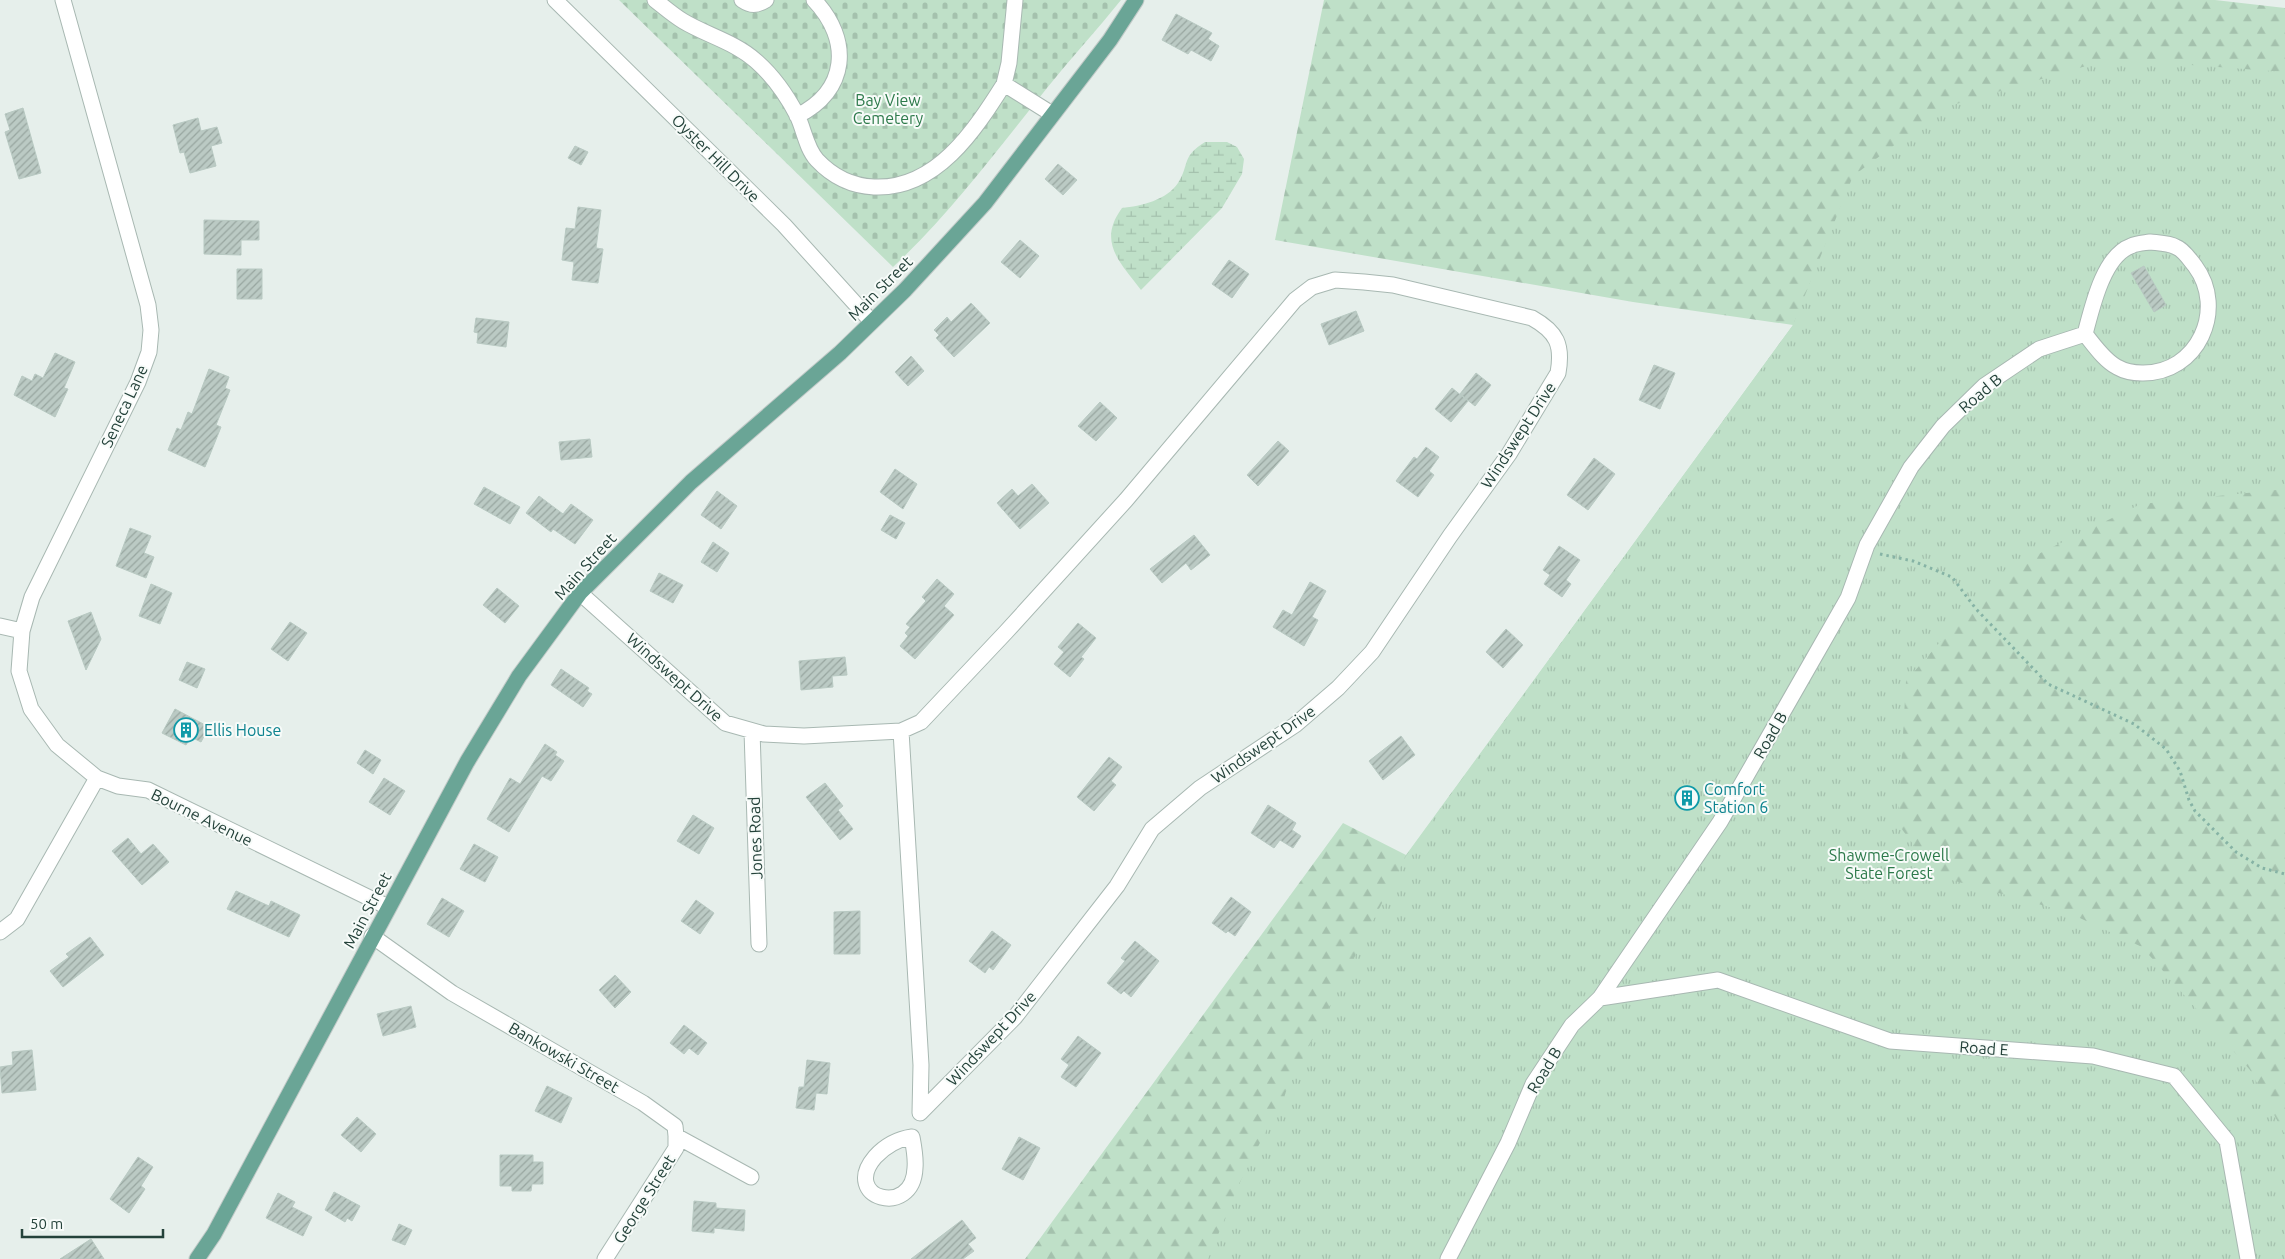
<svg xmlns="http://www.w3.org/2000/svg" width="2285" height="1259" viewBox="0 0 2285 1259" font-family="Ubuntu,sans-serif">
  <defs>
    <pattern id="forest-firs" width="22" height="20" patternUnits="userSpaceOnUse" patternTransform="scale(1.25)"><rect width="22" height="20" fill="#bfe0c8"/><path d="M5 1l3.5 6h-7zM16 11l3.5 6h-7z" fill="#a4c1ad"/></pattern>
    <pattern id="wetland-marsh" width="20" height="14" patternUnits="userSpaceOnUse" patternTransform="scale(1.25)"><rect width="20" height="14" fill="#bfe0c8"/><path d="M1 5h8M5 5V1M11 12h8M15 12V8" fill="none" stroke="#a4c1ad"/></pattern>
    <pattern id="cemetery-stones" width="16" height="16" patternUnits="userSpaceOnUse" patternTransform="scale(1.25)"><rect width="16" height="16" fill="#bfe0c8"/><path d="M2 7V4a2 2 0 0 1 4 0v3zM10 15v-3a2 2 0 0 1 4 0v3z" fill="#a4c1ad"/></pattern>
    <pattern id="park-tufts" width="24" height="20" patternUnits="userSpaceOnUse" patternTransform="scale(1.25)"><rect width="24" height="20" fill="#bfe0c8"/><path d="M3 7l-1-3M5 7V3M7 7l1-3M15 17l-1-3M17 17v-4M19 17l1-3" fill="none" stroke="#a4c1ad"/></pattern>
    <pattern id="building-hatch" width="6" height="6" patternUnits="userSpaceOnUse" patternTransform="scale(1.25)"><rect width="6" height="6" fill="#bbcac4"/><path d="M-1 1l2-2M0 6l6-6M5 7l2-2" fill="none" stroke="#98a6a0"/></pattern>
  </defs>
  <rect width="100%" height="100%" fill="#e6efeb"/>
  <path fill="url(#forest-firs)" d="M1324 0H2215L2285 8V1259H1025L1343 823 1406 855 1793 325 1633 302 1275 240Z"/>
  <path fill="url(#wetland-marsh)" d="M1205 142H1227L1237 147 1244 159 1242 174 1222 208 1141 290C1120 262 1097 242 1122 208 1141 206 1167 200 1178 183 1190 164 1181 157 1205 142Z"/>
  <path fill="url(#cemetery-stones)" d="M619 0H1121C1097 30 1071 58 1047 88 998 149 950 214 893 267Z"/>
  <path fill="url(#park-tufts)" d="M2110 59 2285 72V489L2141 504 2001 572 1906 681 1898 824 1937 876 2067 912 2142 947 2250 1070 2285 1135V1259H1208L1240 1182 1406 856 1793 325 1853 176 1946 107Z"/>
  <path fill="url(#building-hatch)" stroke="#b8c9c2" d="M1176 14 1212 33 1208 39 1219 46 1211 61 1191 50 1188 54 1162 40Z
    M23 108 41 173 19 179 5 132 10 130 5 114Z
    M198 118 201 131 217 127 222 143 211 146 216 166 190 173 184 152 180 153 173 125Z
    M575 146 588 152 581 165 568 158Z
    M1058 164 1077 180 1063 195 1045 179Z
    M578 207 601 210 596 248 603 249 598 283 572 280 574 262 562 260 566 228 575 229Z
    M204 220 259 221V240H241V255L204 254Z
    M1020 240 1039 256 1020 278 1001 262Z
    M1229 260 1249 274 1232 298 1212 284Z
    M2144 266 2166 305 2154 312 2131 273Z
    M237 269H262V299H237Z
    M971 303 990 323 954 357 936 338 939 335 934 330 947 317 951 322Z
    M1356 311 1364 331 1329 345 1321 324Z
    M476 318 509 322 506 347 477 343 478 333 474 332Z
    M55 353 75 362 64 388 68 389 55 417 14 395 22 376 32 381 35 374 43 378Z
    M911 356 924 371 908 386 895 372Z
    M1654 365 1675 373 1660 409 1639 400Z
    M209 369 229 377 225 388 230 390 216 425 221 427 205 467 168 450 177 428 181 430 188 412 192 414Z
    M1476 373 1491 385 1475 406 1460 394Z
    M1452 388 1468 401 1451 422 1435 409Z
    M1100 402 1117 418 1096 441 1078 426Z
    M590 439 592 457 561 460 559 442Z
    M1278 441 1289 451 1258 486 1247 475Z
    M1426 447 1439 457 1429 471 1434 475 1418 497 1396 481 1414 457 1417 459Z
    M1594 458 1615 474 1588 510 1567 495Z
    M895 469 917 484 903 509 880 492Z
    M1032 484 1049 503 1020 529 997 503 1012 489 1018 496Z
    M484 487 520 507 510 524 474 504Z
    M717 491 737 506 721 529 701 515Z
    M539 496 563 514 571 504 593 520 575 544 553 529 551 532 526 513Z
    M890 515 905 523 896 539 881 530Z
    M130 528 151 536 144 553 154 557 146 578 116 566Z
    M1194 535 1210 555 1191 570 1186 563 1162 583 1150 569Z
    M713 542 729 553 717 572 701 562Z
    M1559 546 1580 560 1566 580 1571 584 1562 597 1544 584 1550 575 1543 570Z
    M659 573 683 585 673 603 650 591Z
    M937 579 954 594 944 606 954 615 915 659 900 646 908 636 905 633 910 627 906 624 926 601 922 597Z
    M1310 582 1326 591 1312 617 1318 620 1304 646 1273 627 1283 610 1292 615Z
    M151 584 172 593 160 624 139 616Z
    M497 588 519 606 505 623 483 605Z
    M91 612 101 639 86 670 68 621Z
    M290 622 307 633 288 661 271 649Z
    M1078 623 1096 638 1081 657 1084 659 1070 677 1054 664 1064 652 1058 647Z
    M1506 629 1523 645 1503 668 1486 652Z
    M845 657 847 675 832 676 833 687 801 690 799 661Z
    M187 662 205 669 197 688 179 680Z
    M561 669 589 688 587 691 592 694 583 707 551 685Z
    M175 709 209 727 201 742 191 737 186 745 162 733Z
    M1401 736 1415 755 1383 780 1369 761Z
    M545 744 557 752 555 755 564 761 551 781 542 776 509 832 487 819 510 778 520 784Z
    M365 750 381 760 373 774 357 763Z
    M1109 757 1122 767 1111 781 1116 785 1094 811 1077 797Z
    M384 778 405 791 390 815 369 802Z
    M825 783 843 806 838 810 853 829 840 840 806 797Z
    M1268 805 1296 823 1292 830 1301 836 1293 848 1280 840 1274 848 1251 833Z
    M693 815 714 828 699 854 677 841Z
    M128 838 141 854 153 844 169 862 142 885 112 851Z
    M474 844 498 857 485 882 460 869Z
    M236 891 269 906 271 901 300 915 289 937 227 909Z
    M1231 897 1251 912 1235 936 1228 931 1226 933 1212 923Z
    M442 898 464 911 449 937 427 924Z
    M696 900 714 913 700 934 681 921Z
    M860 911V954H834V912Z
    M992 931 1011 945 993 970 989 967 985 973 969 961Z
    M90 937 104 955 63 987 50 971 69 957 66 954Z
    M1135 941 1159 961 1131 997 1124 991 1121 994 1107 983 1125 961 1121 958Z
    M615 975 631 992 615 1008 599 990Z
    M411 1006 416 1027 383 1036 377 1014Z
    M684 1025 707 1043 698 1055 689 1048 684 1054 670 1043Z
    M1078 1036 1101 1053 1076 1087 1061 1077 1069 1065 1061 1059Z
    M32 1050 36 1090 2 1093 0 1067 13 1065 12 1052Z
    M807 1060 830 1063 827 1094 816 1093 814 1110 796 1108 799 1087H804Z
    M547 1086 572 1098 561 1123 535 1111Z
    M357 1117 376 1134 361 1152 341 1135Z
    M1019 1137 1040 1148 1023 1180 1002 1169Z
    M500 1155H533V1162H543V1184H532L531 1191H512V1186H500Z
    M138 1157 153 1167 141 1186 145 1189 129 1213 110 1199Z
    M334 1192 360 1206 352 1221 347 1218 345 1222 325 1210Z
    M278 1193 295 1202 292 1207 312 1217 303 1236 266 1218Z
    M694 1201 716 1203V1208L745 1210 744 1231 714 1228V1233L692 1231Z
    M962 1220 976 1238 968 1244 974 1251 963 1259H911Z
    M399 1224 412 1230 405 1245 392 1240Z
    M91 1239 104 1259H60Z"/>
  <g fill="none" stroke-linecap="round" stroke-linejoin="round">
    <g stroke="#a8b8b2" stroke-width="17">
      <path id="minor" d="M63 0 148 305 151 330 149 352 138 382 32 597 22 631 19 671 31 709 57 745 97 778
        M555 0 784 225 871 321
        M655 0C664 7 673 15 683 21 706 35 735 42 756 61 772 75 787 96 797 115 804 129 806 148 817 160 832 176 852 186 874 187 936 190 975 130 1004 84L1052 114
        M742 0C751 6 756 6 766 0
        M1004 84 1009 63 1015 0
        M797 116C848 91 852 40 814 0
        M2150 242C2158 243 2169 243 2176 247 2184 250 2190 260 2195 266 2227 309 2198 374 2142 373 2134 373 2124 371 2117 367 2104 360 2094 345 2085 334 2092 308 2103 256 2131 246 2137 243 2144 243 2150 242Z
        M580 593 725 723 764 734 804 736 901 731 921 722 1006 632 1126 500 1295 300 1312 287 1335 280 1364 282 1393 285 1532 318C1557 332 1563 345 1558 373L1509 454 1450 536 1372 652 1338 688 1295 725 1200 788 1152 829 1117 886 1015 1017 920 1113 921 1065 901 731
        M0 626 22 631
        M752 731 759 944
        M0 932 17 919 97 778 118 786 148 790 388 907
        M372 936 452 993 643 1103 675 1126 676 1136 751 1177
        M1600 998 1718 980 1890 1041 2093 1056 2174 1076 2227 1141 2248 1259
        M912 1137C914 1148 916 1158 915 1168 913 1219 840 1198 875 1157 885 1146 898 1139 912 1137Z
        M605 1259 676 1148V1136
        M1448 1259 1508 1143 1533 1084 1572 1025 1600 998 1720 822 1848 598 1867 545 1911 467 1943 426 1984 386 2039 349 2085 334"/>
    </g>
    <g stroke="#c2cac8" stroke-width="17">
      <path id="major" d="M197 1259 214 1234 467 762 519 676 580 593 691 482 840 353 905 290 985 203 1110 40 1136 0"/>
    </g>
    <path stroke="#86b3a5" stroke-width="3" stroke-dasharray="2.5 4" stroke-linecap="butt" d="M1880 554 1913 561 1952 577 1976 609 2048 684 2134 724 2166 749 2180 771 2189 800 2195 811 2236 852 2262 868 2285 874"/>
    <use href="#minor" stroke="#fff" stroke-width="15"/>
    <use href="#major" stroke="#6aa596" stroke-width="15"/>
  </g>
  <defs>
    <g id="building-ring" transform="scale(1.25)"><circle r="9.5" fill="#f7fbf9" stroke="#0f9aa8" stroke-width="1.5"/><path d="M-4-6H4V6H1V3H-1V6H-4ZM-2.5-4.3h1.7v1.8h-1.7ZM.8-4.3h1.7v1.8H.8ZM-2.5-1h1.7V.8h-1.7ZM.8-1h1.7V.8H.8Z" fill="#0f9aa8"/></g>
  </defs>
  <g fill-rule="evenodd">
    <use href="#building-ring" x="186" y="730"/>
    <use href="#building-ring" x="1687" y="798"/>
  </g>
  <g text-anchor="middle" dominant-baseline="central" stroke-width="4" stroke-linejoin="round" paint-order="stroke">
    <g font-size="16" fill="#2d7a4b" stroke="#f7fbf9">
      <text x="888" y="100">Bay View<tspan x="888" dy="18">Cemetery</tspan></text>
      <text x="1889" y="855">Shawme-Crowell<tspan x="1889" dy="18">State Forest</tspan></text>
    </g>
    <g font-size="16" fill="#24423a" stroke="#f7fbf9">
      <text transform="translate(716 158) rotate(45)">Oyster Hill Drive</text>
      <text transform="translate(880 288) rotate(-45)">Main Street</text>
      <text transform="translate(1980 393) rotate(-40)">Road B</text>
      <text transform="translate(124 406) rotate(-65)">Seneca Lane</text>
      <text transform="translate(1518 435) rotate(-57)">Windswept Drive</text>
      <text transform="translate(585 566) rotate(-48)">Main Street</text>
      <text transform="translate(675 677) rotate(42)">Windswept Drive</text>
      <text transform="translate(1770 735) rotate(-60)">Road B</text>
      <text transform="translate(1263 744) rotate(-35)">Windswept Drive</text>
      <text transform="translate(202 817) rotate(26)">Bourne Avenue</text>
      <text transform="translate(755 838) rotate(-92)">Jones Road</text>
      <text transform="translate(367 910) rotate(-62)">Main Street</text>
      <text transform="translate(991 1038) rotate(-47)">Windswept Drive</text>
      <text transform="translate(1984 1048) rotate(4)">Road E</text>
      <text transform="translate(564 1057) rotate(30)">Bankowski Street</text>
      <text transform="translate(1544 1070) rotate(-59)">Road B</text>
      <text transform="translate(644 1199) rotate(-58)">George Street</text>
    </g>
    <g font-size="16" fill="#0d838f" stroke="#f7fbf9" text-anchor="start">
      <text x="204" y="730">Ellis House</text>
      <text x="1704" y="789">Comfort<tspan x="1704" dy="18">Station 6</tspan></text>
    </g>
  </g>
  <path d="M22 1229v8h141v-8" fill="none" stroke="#24423a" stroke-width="2.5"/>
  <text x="30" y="1229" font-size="15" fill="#24423a" stroke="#f7fbf9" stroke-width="4" paint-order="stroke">50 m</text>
</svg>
